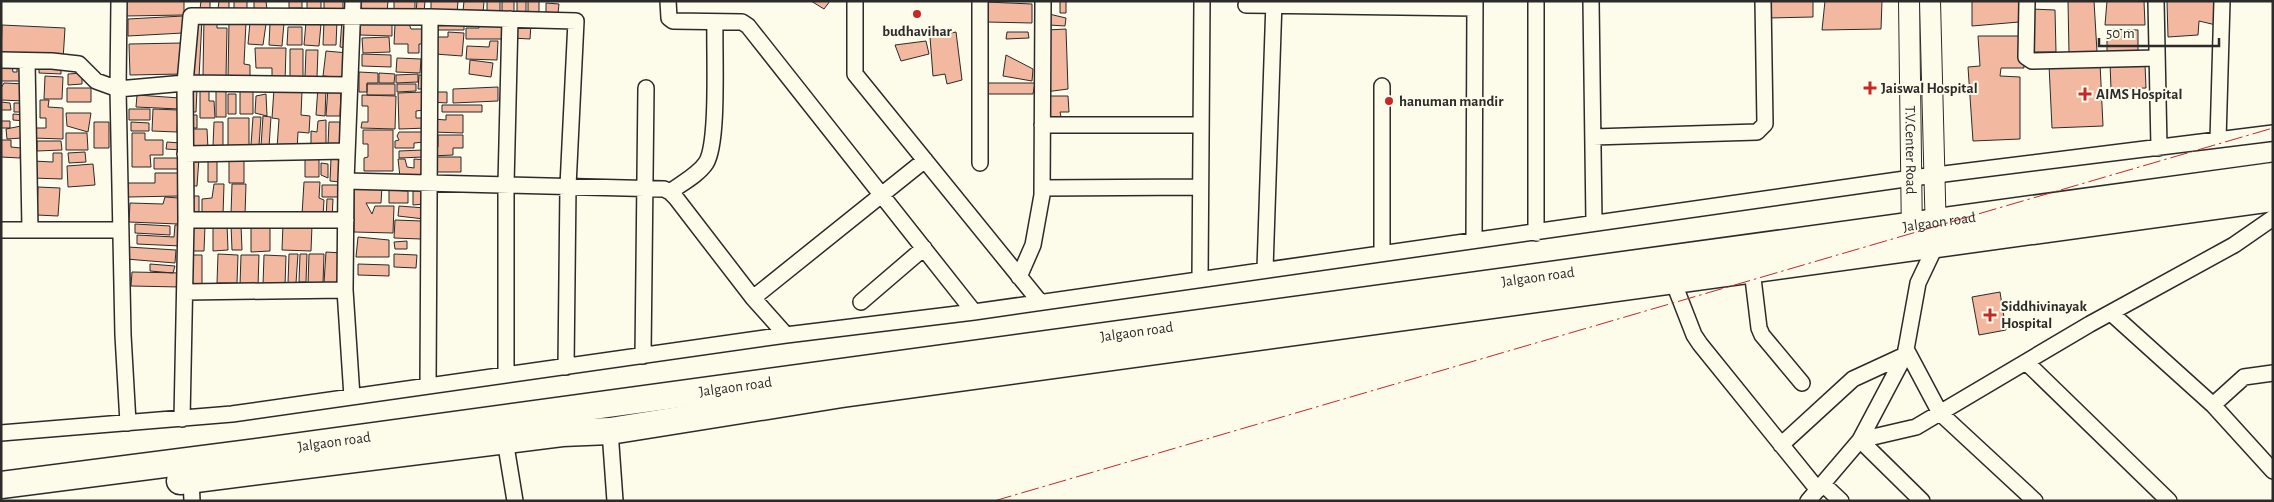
<svg xmlns="http://www.w3.org/2000/svg" width="2274" height="502" viewBox="0 0 2274 502" font-family="'Alegreya Sans',sans-serif">
  <rect width="100%" height="100%" fill="#fdfbea"/>
  <path fill="#f2b8a0" stroke="#2b2b2b" d="M125 1H184V15L125 16Z
    M201 1H210V9H200Z
    M219 1H229V10L218 9Z
    M234 1H247V9H234Z
    M254 1H266L267 10 254 11Z
    M289 1H302V8H289Z
    M307 1H321V10H307Z
    M324 1H343V10H324Z
    M361 1H388L387 12 361 11Z
    M394 1H415V13L394 12Z
    M417 1H425L424 13 416 12Z
    M431 1H458L457 13 431 14Z
    M464 1H484L483 14 463 11Z
    M487 1H500V14H487Z
    M502 1H514V14H502Z
    M517 1H526V15L517 14Z
    M528 1H539V13H528Z
    M811 1H830L824 9Z
    M1060 1H1066V13H1060Z
    M1769 1H1813V17L1768 18Z
    M1825 1H1882L1881 29 1822 30Z
    M1972 1H2020L2019 22 1972 26Z
    M2068 1H2094L2097 52 2069 54Z
    M2107 1H2144L2145 25H2105Z
    M2167 1H2216V25L2199 21 2198 35 2168 37Z
    M986 2 1032 4V23L986 22Z
    M546 3 559 4 558 13 546 12Z
    M2031 9 2055 10 2056 52H2031Z
    M1049 14 1066 18 1065 26 1049 25Z
    M183 16V33L128 36V19Z
    M204 17H217V28H227L226 77 203 76Z
    M193 18 202 19 199 78H190Z
    M342 20H350L348 48 340 47Z
    M360 20 392 21V36L360 35Z
    M437 20 464 21V30H436Z
    M324 21H337L336 45H323Z
    M229 22H246L244 64 250 65V78L228 79Z
    M250 22 266 24 263 45 248 44Z
    M306 22 321 24 319 46 304 45Z
    M270 23H284L282 46 269 45Z
    M479 23H507V39H466V28H479Z
    M513 23 531 24 530 39 512 38Z
    M395 24H409L411 29H426V44H419V53H408V44H394Z
    M2 25 65 28 63 60 1 57Z
    M288 27H302V45H287Z
    M1066 29 1068 89 1045 92 1047 30Z
    M2107 29 2138 30V55H2107Z
    M448 32 464 33 462 56 435 54 436 37H448Z
    M956 32 962 80 947 84 945 74 933 76 930 37Z
    M1007 32H1028L1029 38 1006 39Z
    M1978 36H2021L2024 68H2001L2000 76 2020 77V139L1973 141 1968 67 1980 66Z
    M389 37 390 52 363 53 362 38Z
    M490 41H498L497 60 466 59 467 46 489 47Z
    M926 41 929 54 901 61 895 45Z
    M182 43V74L130 75 129 44Z
    M255 48H286L285 83 272 77V68H256Z
    M290 49H303V79H290Z
    M306 50H318L317 77H305Z
    M326 51 348 53 346 78 323 76Z
    M362 54 391 55V67L362 66Z
    M1006 55 1033 69 1032 81 1003 76Z
    M397 58 421 59 420 73 396 72Z
    M470 60 493 63 491 77 469 74Z
    M2100 63 2103 126 2052 128 2049 65Z
    M2110 63 2145 64 2146 88 2111 89Z
    M39 64 61 65V74L39 73Z
    M1 66H12L13 72H17V67H24V81H1Z
    M359 72 378 73V83H367V92H359Z
    M82 73V84L68 85V74Z
    M379 73 395 74 394 83H379Z
    M418 74V82L396 83V75Z
    M419 75H426V89H418Z
    M45 76 63 77 62 99H44Z
    M4 83 25 84 24 101 1 100V88Z
    M987 83H1035L1033 94H987Z
    M367 84H395V95H367Z
    M397 84H416V91L397 92Z
    M200 87H209V101H214L215 118H200Z
    M216 87H226V117H216Z
    M318 87 326 88 325 116 316 115Z
    M498 87V101L453 103V89Z
    M67 88H91V102H67Z
    M189 88H197L196 112H188Z
    M328 88 341 89 340 116H326Z
    M274 89 302 91 301 115 310 116 309 133 298 132 297 150 277 148 279 119 272 118Z
    M240 90H253V114H240Z
    M424 92V110L416 111V118H427L428 128 399 129 398 93Z
    M432 92H447V103L432 102Z
    M228 94H236V114H228Z
    M266 94 267 116 255 113 256 96Z
    M137 95 180 98 179 109 136 107Z
    M362 95 396 96 395 129 361 128 362 122H368V106H362Z
    M1045 96H1068L1069 112H1060L1062 121 1045 123Z
    M40 100H49L48 107 63 108V139L33 138V115H36V128H46V118H40Z
    M1 102 10 103 11 110H1Z
    M14 103H27V112H14Z
    M442 105H482V112H442Z
    M129 109H150V120H129Z
    M153 109 178 110 177 132 152 131Z
    M66 113H91L88 132 67 126Z
    M13 114 25 115V121L13 120Z
    M189 115H197V128H189Z
    M446 115H463V133L432 132 433 119 446 120Z
    M263 116 271 117 269 147 261 146Z
    M253 117H261L259 145H251Z
    M228 118H249V147L228 146Z
    M326 120V149L311 150V131L317 132 318 121Z
    M1 121H10V128H1Z
    M94 122H109V148H94Z
    M131 122 149 123V131H131Z
    M214 122H223V146H213Z
    M329 122H340V145H328Z
    M21 126 22 138 7 139 6 129Z
    M189 129H207L208 149H189Z
    M363 130H393V171H364V158L368 157V144H363Z
    M399 132H425V142L414 143V148H395V141L399 140 397 136Z
    M66 133H87L88 150H66Z
    M132 133H145V140H163V155H150L151 167H132Z
    M438 135H463V148H453V155L431 156V147H438Z
    M1 140H11V147L21 148 20 158 1 157Z
    M37 141H61L62 150 37 151Z
    M167 142 181 143 182 150 166 149Z
    M423 150V157L399 158V151Z
    M85 152 86 162 69 163 68 153Z
    M53 153H62V179L33 178V161L53 162Z
    M305 156H319V177H305Z
    M433 157H461V172H433Z
    M154 158H180V169H154Z
    M188 158H199L197 186H187Z
    M229 158H244V183H229Z
    M331 159 341 160 340 182 330 181Z
    M398 159H405L407 167 414 168V159L427 160 425 178 400 177Z
    M208 160H217V182H208Z
    M321 163 328 164V178L321 175Z
    M93 164 95 185 68 187 67 166Z
    M155 173H179V196L128 197V183H155Z
    M304 182H320L319 198 324 200 323 216 302 215Z
    M214 184H224L223 215 202 217V199L212 198Z
    M232 184H246L245 215 231 214Z
    M322 185H341V197H322Z
    M354 185H382L381 203H366L372 214 375 206H394L393 233 354 232Z
    M38 187 60 188 58 216 37 215Z
    M389 190 408 191V203H389Z
    M425 190 424 204 413 205V191Z
    M188 196H199V216H188Z
    M165 197 179 198 178 224 129 222 130 203 163 204Z
    M327 199H333L332 219H326Z
    M399 206 425 208 424 219 398 216Z
    M395 220 422 221 421 239 394 238Z
    M135 224 170 226V235L135 233Z
    M190 224 205 225 204 251H189Z
    M213 224H227L228 250 213 251Z
    M270 224V251L251 252V225Z
    M283 224 312 225 311 251 282 250Z
    M175 225H181V246L137 244V235L174 237Z
    M231 225H241L242 250H232Z
    M358 237 389 240V257H356Z
    M407 241V249H395L394 242Z
    M128 247 176 250 175 263 126 259Z
    M326 252 342 253 341 284 324 283Z
    M218 254 238 255 237 283H217Z
    M289 254H298L296 283H288Z
    M300 254H307L306 282H299Z
    M309 254H324L323 284H308Z
    M394 254 417 255 416 268 394 267Z
    M192 255H202V285H188Z
    M241 255H259L258 286 240 285Z
    M264 255 286 256 285 286 263 285Z
    M150 264 175 266 173 273 150 271Z
    M358 264 389 265V276L358 275Z
    M132 272 181 273 180 287 131 286Z
    M2000 292 2006 330 1979 335 1972 297Z"/>
  <g fill="none" stroke-linecap="round" stroke-linejoin="round">
    <g stroke="#2b2b2b" stroke-width="18">
      <path id="street" d="M119 1 118 89 185 83 348 85
        M353 1 346 181 664 189 670 192 676 198 753 298 786 335
        M668 1 669 18 673 21 742 22 748 26 974 312
        M855 1V74L1040 302
        M980 1V163
        M1591 1 1594 223
        M2027 1 2026 57 2032 61 2157 58
        M2156 1 2159 148
        M1246 5 1475 8
        M430 17 576 21 568 186 566 367
        M1 60 52 61 79 64 96 81 118 89 123 335 128 423
        M27 61 30 230
        M1042 125H1201
        M1593 137 1757 132 1765 124 1763 1
        M2218 140 2222 1
        M185 154 346 151
        M346 181 345 290 352 397
        M1042 188 1200 187
        M670 192C682 183 698 175 706 163 719 143 714 51 715 22
        M186 220H346
        M1 230H121
        M1536 233V1
        M1474 240 1475 1
        M1382 253V86
        M1265 269 1274 1
        M1752 270 1759 328 1762 335 1802 383
        M1019 277 1033 245 1042 195 1043 1
        M1200 279 1202 1
        M1673 281 1694 335 1700 344 1818 490
        M185 292 345 290
        M753 298 925 160
        M861 302 924 248
        M2111 313 2213 405 2244 377 2273 373
        M1906 349 1940 413 2035 501
        M643 356 646 88
        M2026 362 2169 501
        M506 375V184L510 19
        M2213 405 2273 471
        M182 419 186 220 185 83 191 16 430 17 428 386
        M610 431 615 501
        M1 433 232 414 786 335 974 312 1912 178 2273 133
        M505 440 515 501
        M1860 440 1916 427 2090 324 2234 245 2273 218
        M1860 440 1922 501
        M1781 445 1853 379 1905 355
        M191 479 192 501
        M1823 484 1841 501
        M1808 501 1860 440 1905 355 1918 283 1936 245"/>
    </g>
    <g stroke="#2b2b2b" stroke-width="22">
      <g id="secondary">
        <path id="s1" d="M1909 1 1912 239"/>
        <path d="M1930 1 1936 237"/>
      </g>
    </g>
    <g stroke="#2b2b2b" stroke-width="29">
      <g id="highway">
        <path d="M180 481 562 433 610 431 842 394 2273 198"/>
        <path id="s2" d="M1 485 250 453 2273 176"/>
      </g>
    </g>
    <use href="#street" stroke="#fdfbea" stroke-width="15"/>
    <use href="#secondary" stroke="#fdfbea" stroke-width="20"/>
    <use href="#highway" stroke="#fdfbea" stroke-width="26"/>
    <path stroke="#c62828" stroke-width="1" stroke-dasharray="18 4 2.5 4" stroke-linecap="butt" d="M994 501 2273 128"/>
  </g>
  <g fill="#c62828" stroke="#fdfbea" stroke-width="2">
    <circle cx="917" cy="14" r="5"/>
    <path d="M1867.5 80.5h5v5h5v5h-5v5h-5v-5h-5v-5h5z"/>
    <path d="M2082.5 86.5h5v5h5v5h-5v5h-5v-5h-5v-5h5z"/>
    <circle cx="1389" cy="101" r="5"/>
    <path d="M1987.5 307.5h5v5h5v5h-5v5h-5v-5h-5v-5h5z"/>
  </g>
  <g text-anchor="middle" dominant-baseline="central" stroke-width="4" stroke-linejoin="round" paint-order="stroke">
    <g font-size="15" font-weight="bold" fill="#2b2b2b" stroke="#fdfbea" text-anchor="start">
      <text x="917" y="31" text-anchor="middle">budhavihar</text>
      <text x="1881" y="88">Jaiswal Hospital</text>
      <text x="2096" y="94">AIMS Hospital</text>
      <text x="1399" y="101">hanuman mandir</text>
      <text x="2001" y="306">Siddhivinayak<tspan x="2001" dy="17">Hospital</tspan></text>
    </g>
    <g font-size="15" fill="#2b2b2b" stroke="#fdfbea">
      <text stroke="none"><textPath href="#s1" startOffset="149">T.V.Center Road</textPath></text>
      <text stroke="none"><textPath href="#s2" startOffset="1956">Jalgaon road</textPath></text>
      <text stroke="none"><textPath href="#s2" startOffset="1551">Jalgaon road</textPath></text>
      <text stroke="none"><textPath href="#s2" startOffset="1146">Jalgaon road</textPath></text>
      <text stroke="none"><textPath href="#s2" startOffset="741">Jalgaon road</textPath></text>
      <text stroke="none"><textPath href="#s2" startOffset="336">Jalgaon road</textPath></text>
    </g>
  </g>
  <rect width="2274" height="502" fill="none" stroke="#2b2b2b" stroke-width="5"/>
  <path d="M2099 38v8h120v-8" fill="none" stroke="#2b2b2b" stroke-width="2.5"/>
  <text x="2106" y="38" font-size="15" fill="#2b2b2b" stroke="#fdfbea" stroke-width="4" paint-order="stroke">50 m</text>
</svg>
